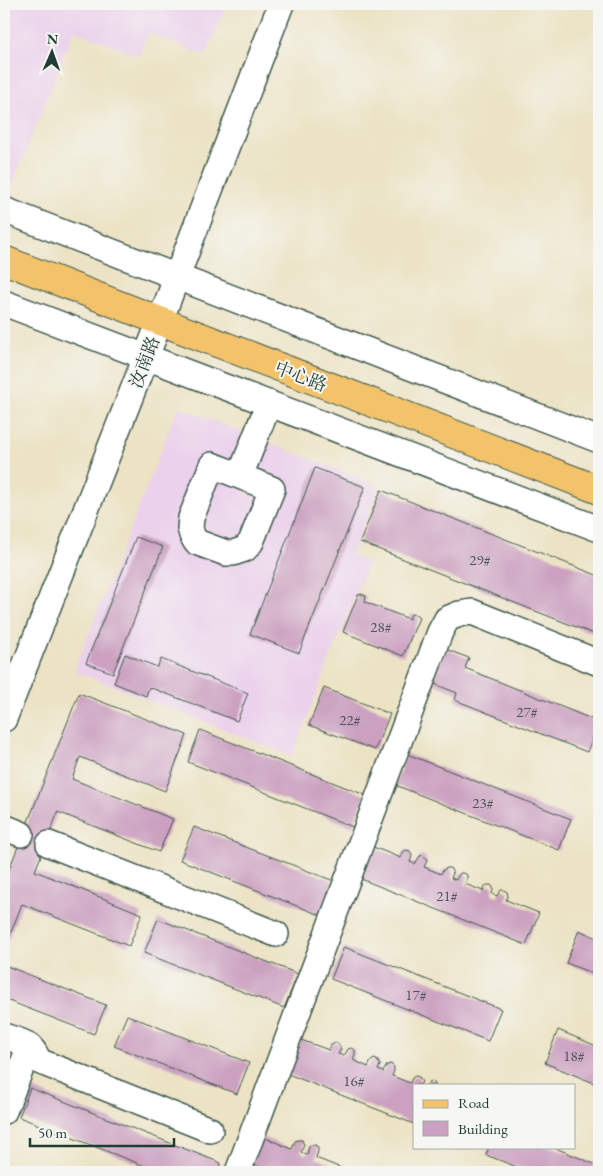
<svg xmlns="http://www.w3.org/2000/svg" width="603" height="1176" viewBox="0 0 603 1176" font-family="'EB Garamond','Noto Serif SC',serif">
  <rect width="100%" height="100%" fill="#f6f6f2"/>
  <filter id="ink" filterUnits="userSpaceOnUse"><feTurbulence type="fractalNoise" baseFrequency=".02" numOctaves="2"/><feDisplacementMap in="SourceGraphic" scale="10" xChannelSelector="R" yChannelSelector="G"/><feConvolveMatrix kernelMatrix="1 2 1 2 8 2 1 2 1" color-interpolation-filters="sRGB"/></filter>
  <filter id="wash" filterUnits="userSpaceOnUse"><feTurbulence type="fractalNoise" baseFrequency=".0096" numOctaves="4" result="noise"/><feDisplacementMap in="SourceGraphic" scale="20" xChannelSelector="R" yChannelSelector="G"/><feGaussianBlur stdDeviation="1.12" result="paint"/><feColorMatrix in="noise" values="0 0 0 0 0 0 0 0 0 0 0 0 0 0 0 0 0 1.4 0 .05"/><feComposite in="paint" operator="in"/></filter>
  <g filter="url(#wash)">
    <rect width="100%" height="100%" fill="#ece3c5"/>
    <path fill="#ebd1eb" d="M4 4H227L206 56 148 33 139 56 74 30 10 190 4 188Z
      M178 407 379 486 351 556 368 563 292 756 74 671Z"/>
    <g id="blocks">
      <path fill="#cba0c0" d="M315 468 365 487 299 653 250 634Z
        M381 490 599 576V636L360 542Z
        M136 537 163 547 113 673 86 663Z
        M361 594 366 596 365 602 409 619 410 615 413 614 417 615 419 618 403 656 343 632 358 595Z
        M445 649 469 658 465 668 599 722 587 752 455 700 457 693 432 683Z
        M125 654 157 667 161 659 248 693 237 721 149 687 146 696 114 683Z
        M324 688 390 714 375 750 309 725Z
        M79 693 187 735 165 791 80 757 72 779 173 819 159 852 58 812 35 871 142 914 129 946 22 904 4 950V882Z
        M200 730 365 795 353 827 188 762Z
        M407 754 571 819 559 850 395 785Z
        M194 827 334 881 320 915 180 860Z
        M368 845 401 858 403 852 406 850 410 851 412 856 410 862 415 864 420 856 423 855 426 858 427 861 424 867 441 874 443 870 447 868H450L453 873 451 878 456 880 460 873H464L467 875V879L465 884 483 891 484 887 487 885H491L493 887V890L492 894 497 896 501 890H504L507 892 508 896 506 900 539 913 526 945 356 877Z
        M158 919 298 974 284 1008 144 953Z
        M579 930 599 939V976L566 963Z
        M344 947 501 1009 488 1041 331 979Z
        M4 965 106 1005 94 1034 4 999Z
        M127 1015 249 1063 237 1094 114 1046Z
        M558 1030 599 1047V1085L545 1063Z
        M301 1040 329 1050 331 1045 335 1043H338L341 1049 338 1054 344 1056 348 1049 351 1048 355 1050V1054L353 1060 368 1067 371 1061 374 1059 377 1060 380 1065 378 1070 383 1072 387 1065 391 1064 394 1067V1071L392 1076 410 1083 412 1078 415 1076 419 1077 422 1082 420 1085H414V1124L288 1074Z
        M432 1081 436 1085H426L429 1082Z
        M30 1088 221 1163 217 1172H160L19 1117Z
        M263 1137 292 1149 295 1141 298 1140H302L304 1145 301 1152 307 1155 309 1147 311 1145H315L318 1147V1151L316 1158 351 1172H272L252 1164Z
        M489 1147H553L599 1166V1172H530L486 1155Z"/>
    </g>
  </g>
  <g filter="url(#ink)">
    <use href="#blocks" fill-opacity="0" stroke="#3e564a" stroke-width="1"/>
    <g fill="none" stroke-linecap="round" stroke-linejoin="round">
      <g stroke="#3e564a" stroke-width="28">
        <path id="minor" d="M4 210 599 440
          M4 303 599 529
          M212 465 272 489 251 542 245 549 233 553H226L196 542 192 535 190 528 191 518Z
          M240 476 269 403
          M4 719 160 321 281 4
          M4 827 21 834
          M49 844 276 934
          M4 1036C12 1039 26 1042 31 1048 36 1053 36 1058 41 1062L210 1130
          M4 1111 30 1046
          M238 1172 440 632 447 619 459 614 472 612 599 663"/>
      </g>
      <g stroke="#3e564a" stroke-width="30">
        <path id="major" d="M4 260 160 321 599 490"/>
      </g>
      <use href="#minor" stroke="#fff" stroke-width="25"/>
      <use href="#major" stroke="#f2c36a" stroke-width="28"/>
    </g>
  </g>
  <g text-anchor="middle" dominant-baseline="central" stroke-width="4" stroke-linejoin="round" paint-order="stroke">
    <g font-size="15" fill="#4a5657">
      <text x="480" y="559">29#</text>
      <text x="381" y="626">28#</text>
      <text x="527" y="711">27#</text>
      <text x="350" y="719">22#</text>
      <text x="483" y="802">23#</text>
      <text x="447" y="895">21#</text>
      <text x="416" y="994">17#</text>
      <text x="574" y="1055">18#</text>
      <text x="354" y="1080">16#</text>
    </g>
    <g font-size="18" fill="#1f3d34" stroke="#f6f6f2">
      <text transform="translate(144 362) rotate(-69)">汝南路</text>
      <text transform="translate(301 376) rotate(21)">中心路</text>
    </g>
  </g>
  <rect width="603" height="1176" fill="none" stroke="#f6f6f2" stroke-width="20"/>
  <rect x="413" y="1084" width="162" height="65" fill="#f6f6f2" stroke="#a0aca6"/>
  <rect x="423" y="1100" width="25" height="8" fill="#f2c36a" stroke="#a0aca6"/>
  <text x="458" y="1108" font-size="15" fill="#1f3d34">Road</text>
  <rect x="423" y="1121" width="25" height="15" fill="#cba0c0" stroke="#a0aca6"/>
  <text x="458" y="1134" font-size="15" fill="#1f3d34">Building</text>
  <g transform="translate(52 52) rotate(2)" stroke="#f6f6f2" stroke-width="4" paint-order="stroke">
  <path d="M0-4L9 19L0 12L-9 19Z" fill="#1f3d34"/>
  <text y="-8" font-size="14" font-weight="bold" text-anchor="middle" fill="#1f3d34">N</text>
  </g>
  <path d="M30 1138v8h144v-8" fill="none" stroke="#1f3d34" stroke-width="2.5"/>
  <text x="38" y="1138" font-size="15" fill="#1f3d34" stroke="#f6f6f2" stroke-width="4" paint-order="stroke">50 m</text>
</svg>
